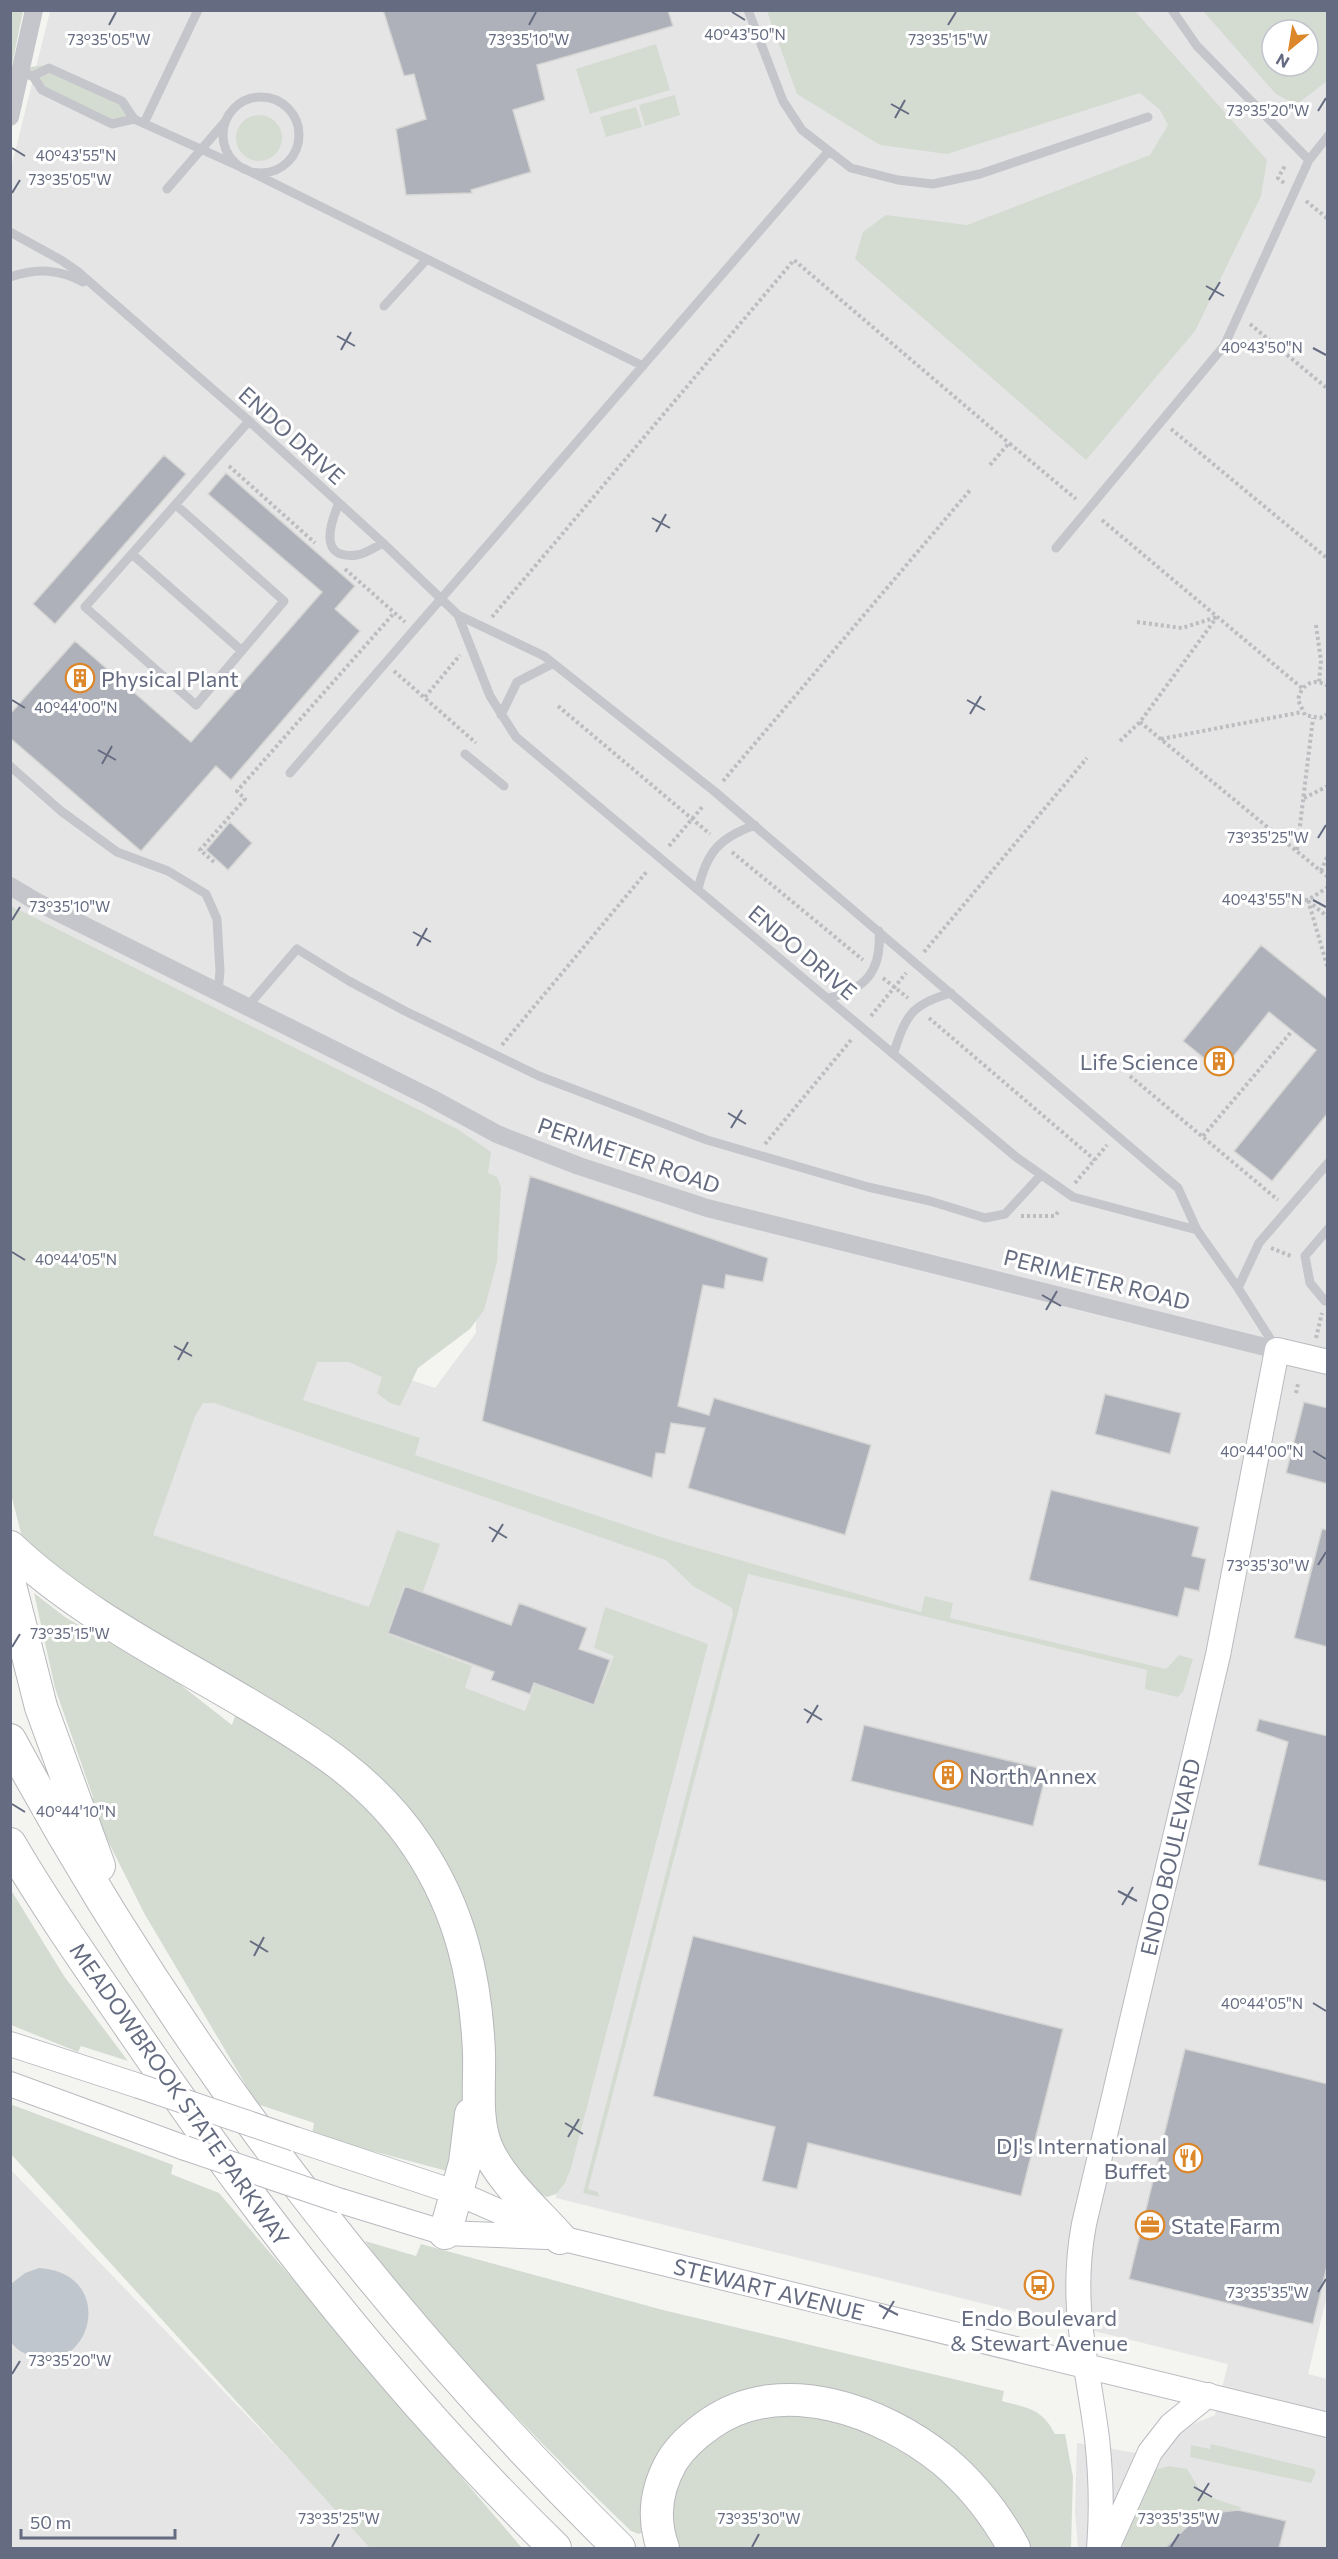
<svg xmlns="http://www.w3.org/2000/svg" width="1338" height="2559" viewBox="0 0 1338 2559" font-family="Commissioner,sans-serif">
  <rect width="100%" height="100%" fill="#f4f5f1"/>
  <path fill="#e5e5e5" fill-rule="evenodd" d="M50 11H1327L1328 2291 1308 2374 1327 2379V2548H1078L1075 2511 1077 2443 1160 2457 1186 2427 1215 2415 1228 2364 556 2198 549 2023 486 1837 56 1540 219 1316 435 1388 476 1333 475 1150 11 911 10 172ZM1272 30H1308V66H1272Z
    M11 2170 374 2548H11Z"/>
  <path fill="#d4dcd2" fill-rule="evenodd" d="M10 11H23L11 70H10Z
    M767 11H1135L1267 160 1261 196 1195 331 1086 460 855 259 863 232 886 215 967 225 1150 155 1168 125 1160 110 1140 93 947 154 880 145 797 94Z
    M1203 11H1327V81L1296 105 1276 94ZM1272 30H1308V66H1272Z
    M656 44 670 90 590 114 576 69Z
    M47 65 122 101 142 119 112 124 35 87 22 68Z
    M675 95 680 115 645 126 639 105Z
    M636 107 642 127 606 137 600 117Z
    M236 138a23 23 0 1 1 46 0a23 23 0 1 1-46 0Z
    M11 906 459 1130 491 1152 488 1173 497 1177 501 1187 497 1262 484 1310 470 1329 418 1368 400 1406 390 1403 377 1393 382 1377 349 1362H317L303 1400 420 1438 415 1455 670 1540 921 1612 925 1596 953 1603 950 1618 1166 1669 1179 1655 1193 1659 1183 1692 1177 1697 1145 1689 1147 1670 748 1574 588 2189 598 2192 599 2197 583 2193 733 1614 732 1608 693 1586 666 1560 214 1403H203L195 1416 153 1535 369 1607 397 1530 440 1544 423 1592 404 1585 387 1634 472 1666 465 1688 525 1711 535 1684 594 1706 614 1656 594 1648 605 1607 708 1644 571 2168 565 2183 556 2194 547 2197 525 2187 490 2144 488 1987 349 1760 352 1752 140 1629 23 1541 11 1494Z
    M34 1593 65 1617 177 1682 232 1725 235 1716 283 1742 336 1779 370 1810 406 1855 436 1905 452 1958 466 2027V2094L447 2171 312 2135 314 2123 257 2104 144 1913 89 1803 93 1797 55 1688Z
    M11 1890 64 1976 128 2061 81 2046 78 2052 11 2025Z
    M10 2104 173 2165 171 2174 219 2193 522 2548H370L11 2154Z
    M365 2241 416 2256 421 2244 663 2310 1004 2391 1002 2401C1027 2408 1042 2408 1055 2434H1065L1073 2477 1071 2548H1023L862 2407 703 2419 646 2530 639 2534 631 2531C576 2478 522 2424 470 2368 433 2327 396 2286 365 2241Z
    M776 2413 832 2417 885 2436 929 2463 970 2503 1000 2548H670L671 2489 689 2458 727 2426Z
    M1211 2444 1314 2469 1316 2472 1311 2483 1190 2457 1191 2445 1210 2449Z
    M1169 2466 1187 2469 1203 2495 1243 2508C1213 2513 1185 2520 1170 2548H1123L1126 2478Z"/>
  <path fill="#c0c6cd" d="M39 2268C117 2273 93 2374 34 2357 25 2354 16 2350 11 2342V2284L25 2273Z"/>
  <path fill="#aeb1b9" stroke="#d5d6d4" stroke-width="1.5" d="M383 10H668L673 26 537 65 545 100 513 110 531 172 471 190 472 193 406 195 396 129 426 119 414 74 404 76Z
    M164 455 186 474 55 624 33 604Z
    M226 473 355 586 335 609 360 631 231 780 216 766 141 851 10 738V714L75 641 191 742 322 592 208 494Z
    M230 822 252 843 228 870 206 850Z
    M1261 945 1328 999V1113L1272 1181 1234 1151 1316 1050 1269 1012 1221 1072 1183 1041Z
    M530 1176 768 1258 763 1282 726 1275 724 1289 703 1285 678 1406 709 1415 714 1398 871 1445 845 1535 688 1488 705 1428 671 1423 665 1454 656 1453 652 1478 482 1421Z
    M1105 1394 1181 1413 1170 1454 1095 1434Z
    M1304 1402 1328 1408V1484L1286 1473Z
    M1051 1490 1199 1527 1192 1556 1206 1559 1199 1591 1185 1588 1178 1617 1029 1580Z
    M1322 1529 1328 1530V1647L1294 1638Z
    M405 1586 511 1625 519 1603 587 1628 579 1649 610 1660 594 1705 534 1683 530 1694 491 1680 494 1672 388 1633Z
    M1259 1719 1328 1736V1882L1258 1865 1288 1742 1256 1731Z
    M864 1725 1047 1770 1033 1826 851 1781Z
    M693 1936 1063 2029 1021 2196 808 2143 797 2189 762 2181 775 2127 653 2096Z
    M1185 2049 1328 2084V2262L1313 2324 1129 2279Z
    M1238 2510 1286 2521 1279 2548H1165L1191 2523 1213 2513Z"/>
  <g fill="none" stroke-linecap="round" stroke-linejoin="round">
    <g stroke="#b9bbc1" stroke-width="26">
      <path id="secondary" d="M10 2044 139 2086
        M10 2084 185 2148
        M295 2139 457 2193 560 2238 1328 2425
        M341 2201 445 2233 546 2237
        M1099 2548C1102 2512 1101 2475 1097 2438 1087 2361 1069 2304 1084 2224L1218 1655 1277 1350 1328 1362
        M1107 2548 1150 2452 1171 2425 1208 2395"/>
    </g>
    <g stroke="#b7b8bc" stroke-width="34">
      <path id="highway" d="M10 1547C79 1612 165 1655 246 1703 313 1743 374 1780 418 1847 460 1910 476 1978 479 2053 480 2083 475 2118 486 2146 499 2179 537 2212 560 2238
        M10 1585 41 1707 99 1866
        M10 1740C172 2040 376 2308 619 2548
        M10 1844C48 1909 92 1971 135 2034 259 2217 396 2393 555 2548
        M445 2233 465 2163 471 2114
        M663 2548C652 2518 656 2489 672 2461 682 2445 695 2434 711 2423 783 2374 882 2411 943 2460 973 2485 996 2515 1014 2548"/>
    </g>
    <path stroke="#bcbdc0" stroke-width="4" stroke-dasharray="3 3" stroke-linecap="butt" d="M1284 183 1278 178 1286 164
      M1306 201 1328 219
      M1250 324 1328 389
      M1171 429 1328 559
      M990 465 1009 443 1076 499
      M229 466 315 543
      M1102 520 1302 688
      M345 569 405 622
      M492 617 794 260 1010 444
      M1137 622 1182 628 1217 617
      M1316 625 1321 661 1319 682
      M394 671 476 743
      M1328 686C1314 677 1301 684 1298 700L1305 715 1320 718 1328 714
      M425 697 460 655
      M558 706 710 834
      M1140 722 1328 877
      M1161 739 1302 712
      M1120 741 1140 722 1217 617
      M723 781 971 489
      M1304 798 1328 786
      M669 846 704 805
      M1297 850 1313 718
      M732 852 863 960
      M214 862 200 850 245 799 237 791 394 613
      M1321 871 1328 855
      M1287 900H1308L1328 887
      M1308 900 1328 969
      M1308 901 1328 917
      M924 952 1087 758
      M883 978 908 998
      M871 1016 906 973
      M929 1018 1095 1160
      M502 1045 648 870
      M1130 1076 1278 1200
      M1203 1136 1292 1031
      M765 1144 851 1040
      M1075 1183 1107 1145
      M1021 1216H1055L1058 1212
      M1271 1248 1291 1256
      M1316 1338 1322 1313
      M1296 1393 1298 1384"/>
    <path stroke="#c5c6cb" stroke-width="9" d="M748 10 783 101 802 130 851 168 898 180 933 184 980 174 1148 117
      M1172 10 1197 46 1309 160
      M20 73 33 76 49 68 122 101 134 119 112 124 42 90 33 76
      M223 135a38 38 0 1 1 76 0a38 38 0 1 1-76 0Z
      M134 119 245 169 643 366
      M144 123 198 10
      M167 189 224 123
      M10 232 61 260 77 271 249 421 383 543 458 615 544 656 714 791 1178 1188 1197 1230 1238 1288 1276 1348
      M10 277C37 268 59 269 83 282
      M384 306 427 259
      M339 503C330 524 318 560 357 555 365 554 375 547 383 543
      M176 505 284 601 196 705 85 607 249 421
      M1056 548 1224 346 1309 160 1328 136
      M132 554 242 651
      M458 615 490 696 516 737 1016 1157 1073 1197 1197 1230
      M501 715 517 682 552 664
      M465 754 504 786
      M10 766 61 811 117 852 168 871 206 894 217 919 220 971 218 992
      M290 773 828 152
      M698 889C707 852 719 838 755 825
      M828 998C866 990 882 970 879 931
      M247 1007 297 949 349 981 405 1011 539 1076 707 1140 868 1187 930 1201 985 1218 1005 1214 1041 1175
      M894 1052C906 1015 912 1004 951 993
      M1238 1288 1259 1243 1328 1163
      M1325 1301 1310 1283 1305 1256 1328 1229"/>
    <path stroke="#c5c6cb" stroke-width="18" d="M10 117 34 10
      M10 886 37 902 431 1098 497 1134 579 1166 707 1208 1277 1350"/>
    <use href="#secondary" stroke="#fff" stroke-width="24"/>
    <use href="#highway" stroke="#fff" stroke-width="32"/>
    <g stroke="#b9bbc1" stroke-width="26" stroke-linecap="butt">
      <path id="secondary-bridge" d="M139 2086 295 2139
        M185 2148 341 2201"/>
    </g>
    <use href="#secondary-bridge" stroke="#fff" stroke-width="24"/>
  </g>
  <path fill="none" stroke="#656c81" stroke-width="2" d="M732 12 745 20M109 25 116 12M529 25 536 12M948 25 956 12M891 104 909 114M1318 111 1326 98M895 118 905 100M12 148 25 156M12 193 20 180M1206 286 1224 296M1209 300 1220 282M337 336 355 346M1313 348 1326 355M341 350 351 332M652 518 670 528M656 532 666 514M12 700 25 708M967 700 985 710M970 714 981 696M98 750 116 760M102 764 112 746M1318 838 1326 825M1313 900 1326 907M12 920 20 907M413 932 431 942M417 946 427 928M728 1113 746 1124M731 1128 742 1110M12 1252 25 1260M1042 1295 1061 1306M1046 1310 1057 1291M174 1346 192 1356M178 1360 188 1342M1313 1451 1326 1459M489 1527 507 1538M492 1542 503 1524M1318 1565 1326 1552M12 1647 20 1634M804 1709 822 1720M807 1723 818 1705M12 1804 25 1812M1118 1891 1137 1901M1122 1905 1133 1887M250 1941 268 1952M254 1956 264 1937M1313 2003 1326 2011M565 2123 583 2134M568 2137 579 2119M1318 2292 1326 2279M879 2305 898 2315M883 2319 894 2301M12 2374 20 2361M1194 2487 1212 2497M1198 2501 1209 2483M332 2547 339 2534M752 2547 759 2534M1171 2547 1179 2534"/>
  <defs>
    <g id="building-ring" transform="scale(1.5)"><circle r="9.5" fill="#fff" stroke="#dc872a" stroke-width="1.5"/><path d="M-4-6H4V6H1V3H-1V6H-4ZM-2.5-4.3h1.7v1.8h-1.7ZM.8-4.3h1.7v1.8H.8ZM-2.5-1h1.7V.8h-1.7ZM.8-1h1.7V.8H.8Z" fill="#dc872a"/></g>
    <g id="restaurant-ring" transform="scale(1.5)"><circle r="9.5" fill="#fff" stroke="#dc872a" stroke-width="1.5"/><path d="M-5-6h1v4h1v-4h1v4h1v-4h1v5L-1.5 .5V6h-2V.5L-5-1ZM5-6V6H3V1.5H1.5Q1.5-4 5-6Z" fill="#dc872a"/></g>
    <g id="office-ring" transform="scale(1.5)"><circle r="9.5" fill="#fff" stroke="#dc872a" stroke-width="1.5"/><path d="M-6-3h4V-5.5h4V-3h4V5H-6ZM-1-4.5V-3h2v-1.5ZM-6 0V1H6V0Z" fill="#dc872a"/></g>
    <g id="bus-ring" transform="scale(1.5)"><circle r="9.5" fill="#fff" stroke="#dc872a" stroke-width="1.5"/><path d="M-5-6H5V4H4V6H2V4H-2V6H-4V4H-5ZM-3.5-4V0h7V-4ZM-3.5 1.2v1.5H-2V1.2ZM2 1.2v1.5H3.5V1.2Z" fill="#dc872a"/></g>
  </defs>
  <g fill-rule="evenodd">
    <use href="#building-ring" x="80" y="678"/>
    <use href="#building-ring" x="1219" y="1061"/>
    <use href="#building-ring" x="948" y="1775"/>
    <use href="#restaurant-ring" x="1188" y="2158"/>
    <use href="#office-ring" x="1150" y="2225"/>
    <use href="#bus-ring" x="1039" y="2285"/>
  </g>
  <g text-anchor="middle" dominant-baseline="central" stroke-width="6" stroke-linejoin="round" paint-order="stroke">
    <g font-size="22" fill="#656c81" stroke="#fff">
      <text transform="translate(292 435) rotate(42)">ENDO DRIVE</text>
      <text transform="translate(803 952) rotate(40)">ENDO DRIVE</text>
      <text transform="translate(629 1155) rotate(19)">PERIMETER ROAD</text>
      <text transform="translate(1097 1279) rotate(14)">PERIMETER ROAD</text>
      <text transform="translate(1170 1857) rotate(-77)">ENDO BOULEVARD</text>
      <text transform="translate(180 2094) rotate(55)">MEADOWBROOK STATE PARKWAY</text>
      <text transform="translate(769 2289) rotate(14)">STEWART AVENUE</text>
    </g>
    <g font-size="22" fill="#656c81" stroke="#fff" text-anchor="start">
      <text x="101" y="678">Physical Plant</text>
      <text x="1198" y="1061" text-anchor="end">Life Science</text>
      <text x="969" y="1775">North Annex</text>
      <text x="1167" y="2145" text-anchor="end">DJ's International<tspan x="1167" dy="25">Buffet</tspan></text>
      <text x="1171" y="2225">State Farm</text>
      <text x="1039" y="2317" text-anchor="middle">Endo Boulevard<tspan x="1039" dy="25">&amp; Stewart Avenue</tspan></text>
    </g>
  </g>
  <g font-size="15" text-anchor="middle" fill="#656c81" stroke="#fff" stroke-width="6" stroke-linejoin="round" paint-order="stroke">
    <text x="745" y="40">40°43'50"N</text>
    <text x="109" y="45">73°35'05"W</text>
    <text x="529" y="45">73°35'10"W</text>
    <text x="948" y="45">73°35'15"W</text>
    <text x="1268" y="116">73°35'20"W</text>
    <text x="76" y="161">40°43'55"N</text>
    <text x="70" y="185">73°35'05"W</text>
    <text x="1262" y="353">40°43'50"N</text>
    <text x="76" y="713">40°44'00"N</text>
    <text x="1268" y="843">73°35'25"W</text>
    <text x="1262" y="905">40°43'55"N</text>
    <text x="70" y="912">73°35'10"W</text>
    <text x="76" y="1265">40°44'05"N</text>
    <text x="1262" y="1457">40°44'00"N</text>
    <text x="1268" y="1571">73°35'30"W</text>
    <text x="70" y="1639">73°35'15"W</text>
    <text x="76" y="1817">40°44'10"N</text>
    <text x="1262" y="2009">40°44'05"N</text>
    <text x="1268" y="2298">73°35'35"W</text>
    <text x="70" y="2366">73°35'20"W</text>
    <text x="339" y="2524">73°35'25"W</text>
    <text x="759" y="2524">73°35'30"W</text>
    <text x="1179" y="2524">73°35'35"W</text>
  </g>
  <rect width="1338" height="2559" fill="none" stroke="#656c81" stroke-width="24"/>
  <g transform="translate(1290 48) rotate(210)"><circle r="28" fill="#ffffff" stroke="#c1c4cd" stroke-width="1.5"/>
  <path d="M0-4.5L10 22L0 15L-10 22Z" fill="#dc872a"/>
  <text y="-9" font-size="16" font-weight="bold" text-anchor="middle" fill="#656c81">N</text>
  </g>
  <path d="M21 2529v9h154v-9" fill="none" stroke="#656c81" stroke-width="3"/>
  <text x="30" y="2529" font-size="18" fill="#656c81" stroke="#ffffff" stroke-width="4.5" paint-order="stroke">50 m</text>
</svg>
